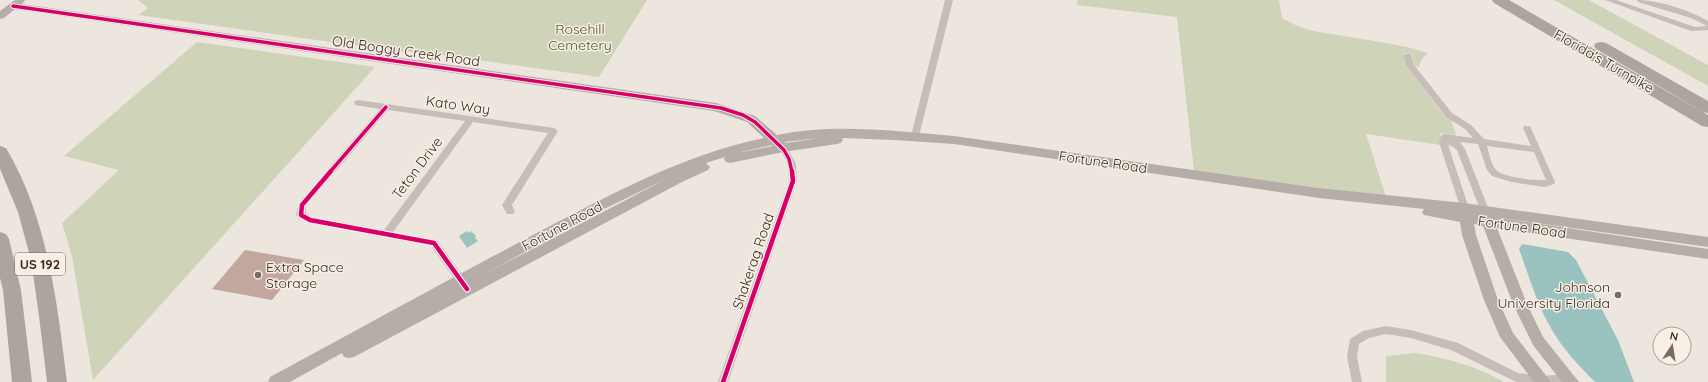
<svg xmlns="http://www.w3.org/2000/svg" width="1708" height="382" viewBox="0 0 1708 382" font-family="Quicksand,sans-serif">
  <rect width="100%" height="100%" fill="#ede6df"/>
  <path fill="#cfd3b8" d="M138 0H647L599 77 420 52H403L138 15 148 8Z
    M1078 0H1279L1282 18C1300 30 1323 33 1344 36 1372 41 1401 44 1428 53L1421 60 1419 67 1414 65 1412 54 1404 53 1406 65 1443 114 1451 119 1456 135 1440 133 1442 139 1461 148 1366 134 1386 197 1194 171 1177 17 1077 5Z
    M1554 0H1589L1708 65V86Z
    M197 42 375 67 93 380 72 256 62 223 119 170 64 156Z
    M1416 353C1447 358 1476 366 1504 382H1386V356Z"/>
  <path fill="#9ac2be" d="M467 231 468 233 471 231 476 236 475 238 478 241 467 248 459 236Z
    M1522 244 1568 252 1576 260 1618 340 1634 382H1595C1579 366 1563 349 1552 330 1537 305 1529 276 1519 249Z"/>
  <path fill="#c2a79f" d="M245 250 304 260 272 300 212 289Z"/>
  <g fill="none" stroke-linecap="round" stroke-linejoin="round">
    <path fill="#c6bdb8" fill-rule="evenodd" d="M945 0H953L919 136 915 139 911 136Z
      M1605 0H1616L1695 27 1707 26 1691 18 1638 2 1637 0C1659 0 1689 10 1708 21V30L1691 31Z
      M1405 54H1411L1414 65 1452 113 1471 125 1484 139 1531 146 1523 128 1524 126H1530L1555 182 1554 184 1545 187 1511 182 1492 176 1487 170 1478 144 1460 142 1465 149 1489 210 1484 213 1481 212 1457 150 1447 142 1469 208 1464 211 1461 210 1439 142 1442 135 1445 134 1473 138 1465 129 1446 117 1406 65 1404 56ZM1487 146 1534 152 1546 180C1536 181 1502 177 1496 170 1491 164 1489 153 1487 146Z
      M358 100 554 128 558 131 512 205 515 212 513 214H507L502 205 548 133 473 122 393 232 437 240 467 282 469 285 467 288 464 289 461 288 431 246 310 223 298 217 296 215 299 203 380 109 355 105 354 103 355 101ZM388 110 465 121 384 230 312 217 306 213V206Z
      M783 145 786 146 796 164 797 181 728 382H718L789 181 788 164 779 148Z
      M1386 326 1411 330 1458 343 1518 373 1542 376 1568 374 1572 376 1573 379 1572 382H1516L1451 350 1411 338 1386 334 1369 338 1359 344 1357 357 1362 382H1352L1347 357 1350 339 1363 331Z"/>
    <path fill="#b7ada8" fill-rule="evenodd" d="M15 0H25L22 4 716 103 755 116 777 135C834 123 896 131 954 136L1319 188 1464 203 1708 237V247L1493 217 1708 249V259L1497 228 1527 304 1543 337 1579 382H1562L1533 345 1513 304 1483 226 1474 224 1476 235 1498 300 1513 333 1551 382H1534L1500 337 1484 300 1462 235 1460 222 1424 215 1422 212 1424 209 1319 198 954 144 894 140 842 138 843 140 841 143 837 144 783 152 730 163 726 162 724 159 725 157 706 163 710 167 708 170 680 183 354 357 349 358 344 357 342 353 290 382H268L270 377C357 330 444 282 531 236 606 197 681 155 764 138L747 122 714 111 15 9 4 18 0 19V11ZM820 138 786 143 784 142ZM772 145 773 146 737 153ZM664 180 479 277 604 209Z"/>
    <path fill="#aca49e" fill-rule="evenodd" d="M1492 0H1509L1708 115V127L1702 126 1494 3Z
      M1601 42 1606 43 1708 101V113L1703 112 1596 49 1594 46 1596 43Z
      M0 146 6 148C48 219 57 302 67 382H47L39 316 31 260 18 212 0 169Z
      M0 232 6 234 9 239 21 290 32 382H12L3 290 0 278Z"/>
    <g stroke="#faefe5" stroke-width="5.5">
      <path id="cycleway-far1" d="M13 6 721 108 743 115 755 122 784 150 789 159 792 172
        M330 172 386 107"/>
    </g>
    <g stroke="#faefe5" stroke-width="7">
      <path id="cycleway" d="M331 171 302 205 301 215 310 220 434 243 467 289
        M723 382 793 181 792 171"/>
    </g>
    <use href="#cycleway-far1" stroke="#d6006c" stroke-width="3.5"/>
    <use href="#cycleway" stroke="#d6006c" stroke-width="4.5"/>
  </g>
  <g fill="#766c67" stroke="#faefe5" stroke-width="1.5">
    <circle cx="258" cy="275" r="4"/>
    <circle cx="1618" cy="295" r="4"/>
  </g>
  <g text-anchor="middle" dominant-baseline="central" stroke-width="3" stroke-linejoin="round" paint-order="stroke">
    <rect fill="#faefe5" stroke="#71655f" stroke-width="1" x="15" y="253" width="50" height="22" rx="3"/>
    <g font-size="13" font-weight="bold" fill="#362a26">
      <text x="40" y="264">US 192</text>
    </g>
    <g font-size="14" fill="#495628" stroke="#faefe5">
      <text x="580" y="29">Rosehill<tspan x="580" dy="16">Cemetery</tspan></text>
    </g>
    <g font-size="14" fill="#362a26" stroke="#faefe5">
      <text transform="translate(406 51) rotate(8)">Old Boggy Creek Road</text>
      <text transform="translate(1604 61) rotate(30)">Florida's Turnpike</text>
      <text transform="translate(458 105) rotate(8)">Kato Way</text>
      <text transform="translate(1103 162) rotate(8)">Fortune Road</text>
      <text transform="translate(417 168) rotate(-53)">Teton Drive</text>
      <text transform="translate(562 226) rotate(-28)">Fortune Road</text>
      <text transform="translate(1522 227) rotate(8)">Fortune Road</text>
      <text transform="translate(753 261) rotate(-71)">Shakerag Road</text>
    </g>
    <g font-size="14" fill="#362a26" stroke="#faefe5" text-anchor="start">
      <text x="266" y="267">Extra Space<tspan x="266" dy="16">Storage</tspan></text>
      <text x="1610" y="287" text-anchor="end">Johnson<tspan x="1610" dy="16">University Florida</tspan></text>
    </g>
  </g>
  <g transform="translate(1672 346) rotate(12)"><circle r="19" fill="#faefe5" stroke="#aca099"/>
  <path d="M0-3L7 15L0 10L-7 15Z" fill="#766c67"/>
  <text y="-6" font-size="11" font-weight="bold" text-anchor="middle" fill="#362a26">N</text>
  </g>
</svg>
